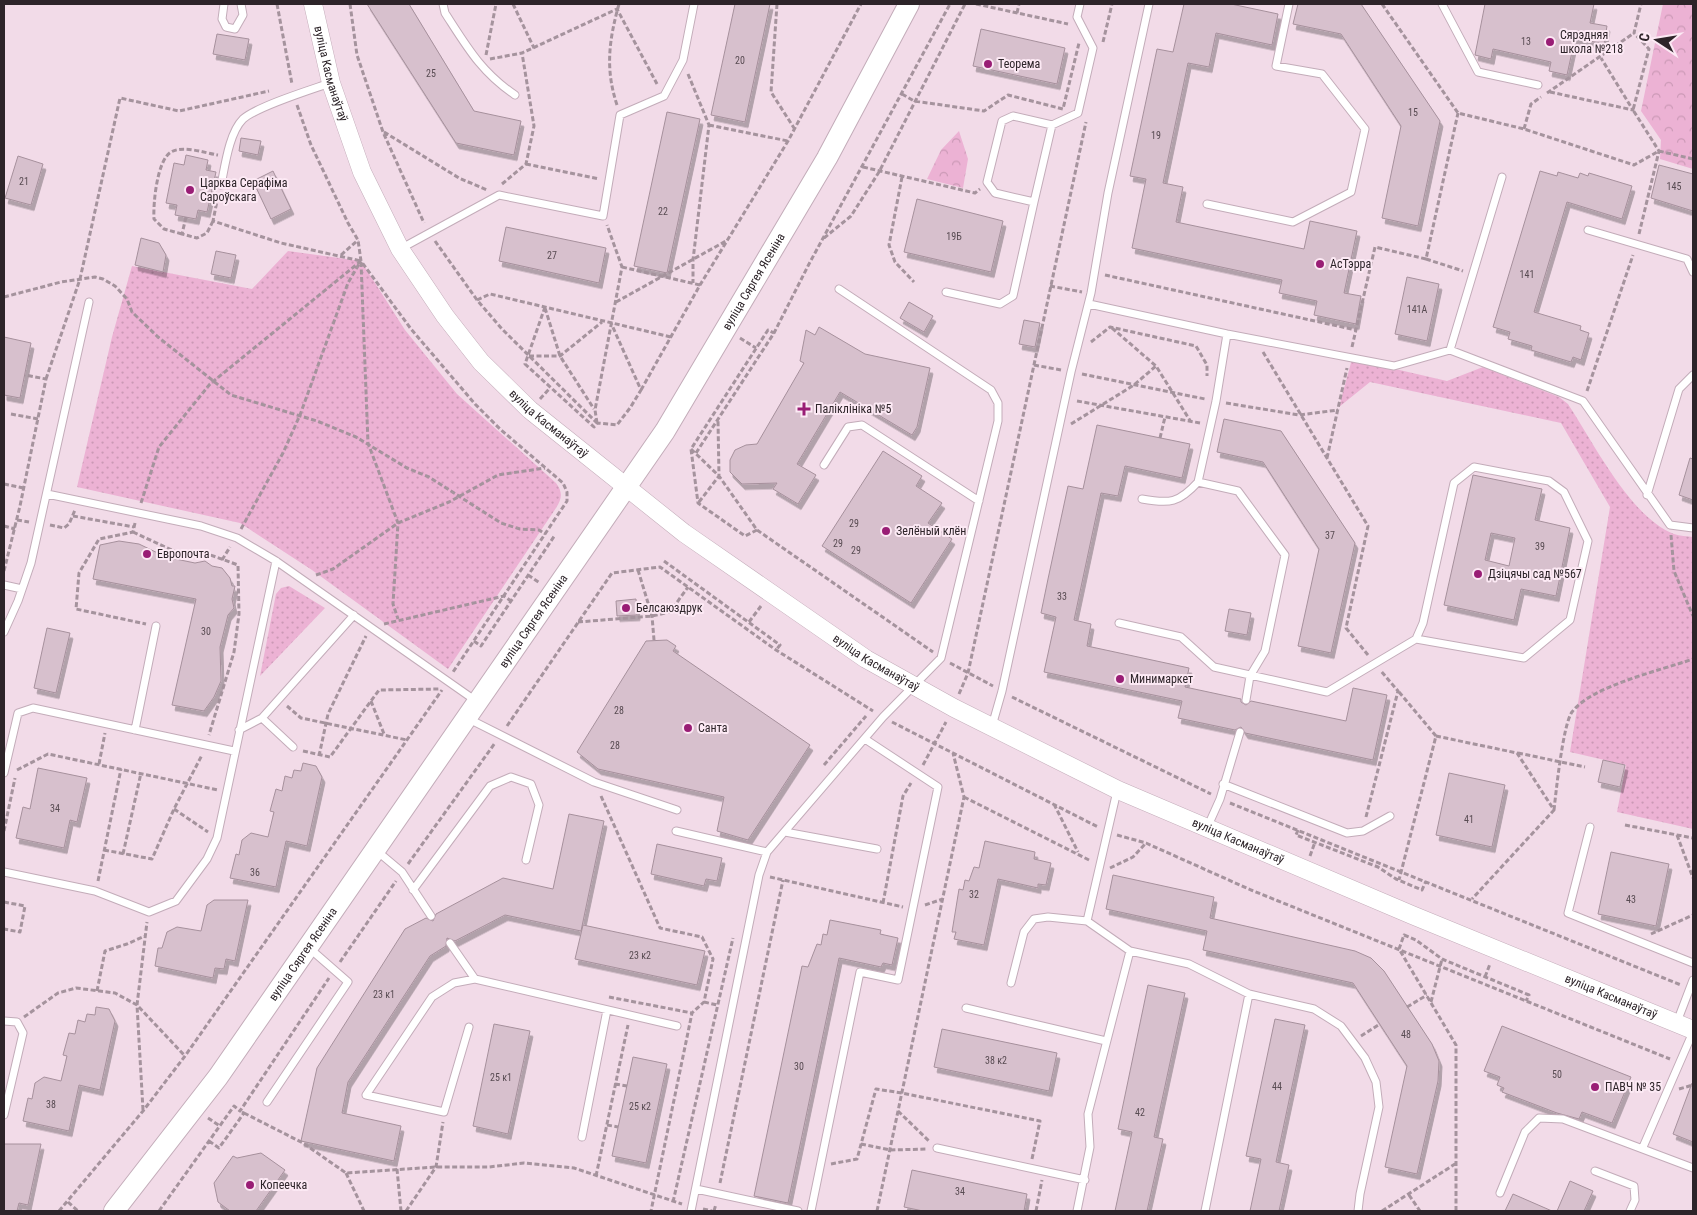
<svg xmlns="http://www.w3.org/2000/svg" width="1697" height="1215" viewBox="0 0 1697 1215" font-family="'Roboto Condensed',sans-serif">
  <defs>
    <pattern id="grass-dots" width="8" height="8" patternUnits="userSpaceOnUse" patternTransform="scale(1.25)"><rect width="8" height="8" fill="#ecb2d4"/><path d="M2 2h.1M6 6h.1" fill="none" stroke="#cb99b6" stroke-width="1.8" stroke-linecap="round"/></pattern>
    <pattern id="park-crowns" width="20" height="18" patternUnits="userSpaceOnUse" patternTransform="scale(1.25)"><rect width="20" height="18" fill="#ecb2d4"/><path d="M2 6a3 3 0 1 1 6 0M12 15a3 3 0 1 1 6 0" fill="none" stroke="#cb99b6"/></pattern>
    <filter id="shadow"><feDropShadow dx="3" dy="5.5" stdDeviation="0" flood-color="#0004"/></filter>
  </defs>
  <rect width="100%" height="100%" fill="#f2dbe8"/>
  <path fill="url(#grass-dots)" d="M288 251 361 261 405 330 457 394 556 483C563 492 562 499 556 508L448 669 312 570 240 523 77 487 112 337 132 266 252 289Z
    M1352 359 1447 381 1483 367 1559 397 1568 404C1593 442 1631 518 1674 534 1680 536 1687 536 1693 537V829L1617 812 1626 765 1570 752 1610 507 1561 423 1370 382 1339 407Z
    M289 586 325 608 260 676 276 594 281 588Z"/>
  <path fill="url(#park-crowns)" d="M1663 4H1693V169L1660 159 1661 140 1641 111Z
    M959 131 968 159 963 188 927 179 941 150Z"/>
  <path fill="#d7c0cd" stroke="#a6909c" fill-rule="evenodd" filter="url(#shadow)" d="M367 4H409L474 111 521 121 514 155 456 143Z
    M735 4H770L745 122 711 115Z
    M1184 4H1231L1278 14 1272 45 1216 33 1209 67 1188 63 1163 183 1183 187 1176 222 1304 249 1310 221 1357 231 1344 293 1361 296 1356 324 1314 315 1317 301 1279 293 1282 280 1132 248 1146 179 1130 176 1136 148 1157 49 1173 52Z
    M1298 4H1361L1440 121 1418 226 1382 218 1401 126 1341 34 1293 24Z
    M1485 4H1594L1590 23 1607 26 1604 44 1575 38 1567 75 1549 71 1551 62 1493 49 1491 59 1475 55Z
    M981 29 1065 48 1057 84 973 66Z
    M217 34 249 39 245 60 213 54Z
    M667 112 700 119 667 273 634 266Z
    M241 138 261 141 258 155 239 151Z
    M186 155 208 160 206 170 216 172 207 212 198 210 196 219 175 215 177 205 166 203 174 163 184 165Z
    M18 156 43 164 31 205 5 198Z
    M1659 165 1693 174V211L1651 198Z
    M273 171 291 209 271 219 253 181Z
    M1540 171 1557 176 1558 172 1578 178 1580 173 1588 176 1589 173 1632 186 1622 219 1567 202 1534 312 1581 326 1580 330 1589 333 1581 360 1573 357 1571 362 1531 350 1532 346 1508 339 1510 332 1493 327Z
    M917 199 1003 221 991 272 904 252Z
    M506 227 606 248 599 283 499 261Z
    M141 238 159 243 166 255 163 272 135 265Z
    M216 251 236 255 231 278 211 274Z
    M1407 277 1439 284 1427 341 1395 334Z
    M909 302 933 316 924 332 900 318Z
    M1024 320 1040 323 1035 347 1019 344Z
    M819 327 865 354 930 368 917 427 912 435 840 392 797 464 816 475 798 504 773 489 777 483 742 484 730 472V460L735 450 746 445 757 444 804 363 800 361 806 330 815 335Z
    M4 337 31 343 20 398 4 395Z
    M1224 419 1281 431 1355 543 1331 653 1298 646 1319 549 1263 462 1217 452Z
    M1097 425 1190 444 1182 478 1125 466 1118 496 1101 493 1074 620 1091 624 1087 646 1189 668 1185 687 1241 699V702L1246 705 1251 701 1346 721 1353 688 1387 695 1373 760 1245 733 1241 727 1235 730 1178 718 1182 701 1044 672 1056 617 1041 613 1048 579 1068 486 1083 489Z
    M883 451 922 476 916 486 942 503 928 523 952 539 911 603 822 546Z
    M1690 458 1693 459V500L1679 495Z
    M1473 475 1542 489 1535 520 1570 528 1556 596 1521 589 1514 620 1444 605ZM1491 533 1515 538 1509 566 1485 560Z
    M119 541 139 544 166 557 195 563 205 561 212 566 222 568 230 578 232 586H235L232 599 234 608 228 615 220 647 221 681 214 697 204 711 172 705 196 599 93 579 100 545Z
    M636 599 637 615 617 616 616 601Z
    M1229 609 1251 613 1247 635 1225 631Z
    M47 628 70 633 56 693 34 688Z
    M667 640 676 646 673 651 810 745 748 840 717 831 724 797 598 769 577 752 646 641Z
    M1603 760 1625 765 1620 787 1598 782Z
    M303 763 316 766 322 777 307 846 286 841 276 887 230 878 236 854 239 855 242 840 251 833 268 837 274 812 270 811 276 789 282 791 285 776 292 778 294 770 301 771Z
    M38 768 87 778 77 822 70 820 64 848 16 838 23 807 30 809Z
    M1449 773 1505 785 1492 847 1436 835Z
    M569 814 604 821 581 931 505 915 455 941 447 938 446 946 430 956 348 1082 342 1113 401 1126 394 1161 301 1141 317 1068 405 929 426 918 433 921 436 914 503 878 553 889Z
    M985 841 1035 852 1034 859 1051 863 1046 885 1038 884V888L998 879 984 945 954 939 956 932H952L959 889 963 890 965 880 969 881 974 867 979 868Z
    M657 844 722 858 717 881 706 879 704 886 651 874Z
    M1611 852 1669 864 1656 926 1598 914Z
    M1113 875 1214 897 1210 918 1355 951 1371 958 1384 971 1432 1044 1439 1061 1438 1081 1417 1174 1385 1167 1407 1066 1353 983 1203 950 1207 931 1106 909Z
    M214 900H248L235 961 226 959 224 969 215 968 213 978 155 966 158 948H162L167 932 177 927 201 931 207 905Z
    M830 920 881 930 880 934 898 938 892 965 883 963 881 967 839 958 788 1203 754 1196 802 966 808 967 817 944 821 945 823 934 827 935Z
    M583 925 705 951 697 985 575 959Z
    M1148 985 1185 993 1154 1137 1163 1139 1147 1211H1115L1132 1132 1118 1129Z
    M96 1007 109 1009 115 1021 100 1090 79 1085 69 1131 23 1121 28 1098 32 1099 35 1083 44 1077 61 1081 67 1056 63 1055 69 1033 75 1034 78 1020 85 1022 87 1014 95 1015Z
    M1275 1019 1305 1025 1276 1162 1289 1165 1279 1211H1250L1261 1159 1246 1156Z
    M494 1024 530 1031 508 1134 473 1126Z
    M1502 1026 1631 1077 1612 1123 1582 1112 1579 1119 1557 1113 1502 1092 1504 1088 1497 1085 1500 1077 1484 1071Z
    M942 1029 1057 1053 1049 1091 934 1067Z
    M633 1057 667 1064 646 1163 612 1156Z
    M1692 1083H1693V1142L1673 1134Z
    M4 1144H41L28 1205 19 1203 17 1211H4Z
    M261 1153 285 1170 256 1211H230L218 1202 214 1183 233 1156 237 1158Z
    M912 1170 1027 1194 1024 1211H923L904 1207Z
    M1570 1181 1593 1191 1584 1211H1557Z
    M1513 1194 1552 1211H1505Z"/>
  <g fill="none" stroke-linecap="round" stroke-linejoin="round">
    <g stroke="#c3acb9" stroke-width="9">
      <path id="service" d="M224 4 222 19 226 27 235 29 243 15 241 4
        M443 4 445 13C467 47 481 72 515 95
        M1442 4 1478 72 1538 85
        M1052 125 1034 202 995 193 987 182 1002 121 1013 116 1052 125 1078 113 1093 48 1077 17 1080 4
        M221 185C225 166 229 133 243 119 258 106 310 90 330 83
        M1207 204 1293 222 1351 192 1365 129 1322 74 1276 66 1289 4
        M1588 230 1687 259 1693 272
        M400 249 499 195 603 216 620 115 664 96 683 60 694 4
        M946 292 1000 304 1013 296 1034 202
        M1089 304 1227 334 1394 366 1450 350 1583 401 1670 525 1693 528
        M1227 334 1216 401 1198 482 1238 491 1285 555 1265 651 1250 676 1246 700
        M1450 350 1502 177
        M824 465 848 427 862 425 979 501
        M47 494 201 526 237 538 276 561 476 701
        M1647 495 1679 389 1693 375
        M1142 499C1170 504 1179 503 1198 482
        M4 585 22 589
        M1119 623 1181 637 1214 667 1327 692 1416 639 1423 623 1454 483 1474 467 1549 481 1564 492 1588 541 1570 620 1524 658 1416 639
        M4 632 18 601 31 563 89 302
        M262 718 354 615
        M469 719 594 782 677 810
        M992 726 1002 691 1071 372 1091 293 1108 193 1149 4
        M135 730 156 626
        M239 730 262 718 293 747
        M4 773 18 713 33 708 234 751
        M1223 784 1347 833 1363 831 1390 816
        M1590 827 1568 913 1693 963
        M1207 828 1220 799 1240 732
        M676 831 767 852
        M785 832 877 849
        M377 851 402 872 431 916
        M4 872 95 891 149 912 176 901 207 859 217 838 276 561
        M413 890 490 786 511 777 531 784 539 805 526 860
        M1087 921 1117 791
        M450 943 475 979 677 1026
        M1011 983 1024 932 1034 919 1048 917 1087 921 1130 951 1189 964 1249 994 1314 1009 1341 1026 1365 1058 1376 1082 1379 1107 1360 1194 1358 1211
        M966 1008 1106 1041
        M4 1021 17 1022 23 1033 4 1115
        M1677 1022 1693 980
        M469 1027 444 1112 366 1095 432 997 454 983 475 979
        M267 1102 348 982 308 947
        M582 1137 607 1010
        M1643 1147 1693 1032
        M937 1148 1085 1180
        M1595 1171 1634 1186 1635 1200 1630 1211
        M696 1189 798 1211
        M1500 1193 1525 1132 1539 1118 1563 1119 1693 1168
        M691 1211 759 875 767 852 883 717 941 658 998 421V403L991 390 839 289
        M811 1211 860 972 898 980 938 787 865 739
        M1077 1211 1090 1147 1088 1114 1130 951
        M1205 1211 1249 994"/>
    </g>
    <g stroke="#c3acb9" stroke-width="19">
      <g id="tertiary">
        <path id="s1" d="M313 4 331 83 362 172 400 249 445 316 481 362 530 410 684 533 866 659 954 708 1118 790 1412 915 1693 1030"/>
      </g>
    </g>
    <g stroke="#c3acb9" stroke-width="22">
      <g id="secondary">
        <path id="s2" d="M114 1211 218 1077 665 431 827 158 909 4"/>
      </g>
    </g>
    <path stroke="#a5939d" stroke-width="3" stroke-dasharray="5 2.5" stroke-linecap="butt" d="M277 4 292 84
      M350 4 357 55 383 132 424 223
      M513 4 534 48
      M777 4 771 92 794 128
      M976 4 1068 24
      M1382 4 1458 113 1524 129 1634 165 1659 151 1693 159
      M1017 13 1019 4
      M1103 42 1112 4
      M486 55 496 4
      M490 59 522 53 617 9 657 84
      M688 74 709 125 693 260V283
      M1550 92 1633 110 1601 58
      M1547 93 1634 33
      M902 94 914 101 984 111 1008 95 1063 109 1079 43
      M297 105 311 145 348 223 358 240 361 261 411 329 475 404 500 429 563 483 567 492V501L453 672
      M617 105C605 69 609 40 619 4
      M709 125 788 141
      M1524 129 1531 104 1541 97
      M384 132 459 178 487 190
      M526 164 599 179
      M863 167 975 193 980 189
      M902 177 889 245 895 262 914 282
      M502 184 526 164 534 126 522 53
      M218 196 213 221 281 243 361 261
      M186 217 182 234 197 238 207 233 213 221
      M182 234 164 229 154 219C153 204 157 160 171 152 183 145 205 153 218 155
      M1639 234 1659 151 1633 110 1649 49 1634 33 1641 4
      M824 238 851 216 879 172 965 4
      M435 241 477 300 502 329 597 423
      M341 255 358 240
      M1426 259 1463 271
      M361 262 368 443 398 523 393 604 398 619
      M622 267 700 285
      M1105 275 1356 330
      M1050 286 1082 292
      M4 297 61 282 95 277 103 279 115 286 127 299 132 312 158 337 231 395 317 421 356 437 407 468 429 477 501 523 520 529 539 530 545 534
      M477 300 490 294 671 337
      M616 302 726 241
      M545 307 525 364 594 427 597 423 617 425 630 408 641 390 611 323
      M545 308 560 356 594 409
      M1112 328 1156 366 1191 422
      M740 338 756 348
      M1091 342 1110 327 1196 346 1207 365V376
      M1352 347 1375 247 1426 259 1458 113
      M1263 352 1368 526 1346 628 1368 655
      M529 356H560L602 322
      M1034 365 1061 370
      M1082 374 1205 399
      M46 379 80 279 120 98 179 111 269 91
      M641 390 700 285 788 141 861 4
      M1587 391 1633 255
      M540 399 550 388
      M1077 401 1200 423
      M1226 403 1299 415 1338 410
      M11 414 38 419
      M597 423 595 410 622 267 607 225
      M1071 424 1134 385 1156 366
      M1160 438 1165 417
      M691 449 719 476 757 530 933 652
      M696 453 774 333 809 264 950 4
      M1327 458 1347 368
      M4 484 24 488
      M699 502 719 476 718 421
      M141 503 159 447 210 384 361 261
      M73 516 134 527
      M17 520 29 522
      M135 523 133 532 99 539 79 573 76 609 146 624
      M50 525 64 528 69 524 75 510
      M4 526 15 529
      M241 529 283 453 300 415 348 283 359 264
      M757 530 745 536 698 503 691 449 768 330 774 333
      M133 532 176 552 205 553 238 565 239 614 234 652 209 735
      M1671 535 1674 571 1693 616
      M222 560 230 547
      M664 561 780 645 776 650
      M638 570 652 616 654 640
      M4 571 20 506 46 379 25 375
      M316 575 333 569 398 523 449 502 498 475 545 468
      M528 575 540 583
      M578 622 652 616 670 612 688 587
      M749 622 761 606
      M384 624 504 596 511 601
      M474 641 481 646 555 535
      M950 663 993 686
      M1399 692 1436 736 1399 880
      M959 694 968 673 1086 122
      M1012 697 1211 794
      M371 701 384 734
      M287 706 301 718 407 740
      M892 722 1098 827
      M507 726 612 573 660 567 776 650 873 711
      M1436 736 1517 753 1554 810 1472 899
      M303 751 330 757 379 690 440 689
      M1518 753 1585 767
      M319 756 328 714 366 636
      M99 764 105 733
      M824 765 866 716
      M923 765 946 722
      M17 770 48 754 218 790
      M601 796 660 928 702 937 713 959 704 1002 692 1013 651 1211
      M964 797 1091 861
      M1230 803 1681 985
      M1054 804 1078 852
      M174 809 208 832
      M1554 810C1556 792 1563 724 1572 712 1591 686 1662 670 1693 659
      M1366 817 1398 691 1381 671
      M1625 825 1693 838
      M1298 830 1296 835 1378 867 1396 879 1422 890 1426 881
      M4 831 15 778
      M1117 835 1146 843 1251 890 1670 1059
      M1677 835 1693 878
      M104 850 152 859 174 809 202 755
      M123 854 141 773
      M1310 856 1315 842
      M408 864 495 743
      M1110 868 1133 857 1146 843
      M770 877 903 907
      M98 881 121 769
      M4 902 25 906 20 932 4 929
      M883 903 903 796 911 783
      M925 905 943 899
      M1651 934 1693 915
      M340 962 396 881
      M1485 977 1490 964
      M97 991 105 951 127 944 145 936
      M609 997 692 1013
      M704 1002 717 1005
      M1431 1002 1442 959
      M1407 1007 1427 995
      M24 1017 58 993 76 988 115 993 137 1005 185 1056
      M1361 1036 1380 1024
      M615 1084 627 1086
      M1679 1089 1693 1085
      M143 1110 137 1005 147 922
      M898 1111 930 1142
      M244 1113 303 1143 346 1173 436 1167H489L524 1163 574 1168 682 1204
      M208 1118 220 1126
      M607 1125 618 1127
      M209 1141 219 1148 244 1113 240 1111
      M861 1144 890 1150 927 1149
      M831 1164 857 1159 876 1089 902 1093 1040 1121 1032 1159
      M397 1169 401 1211
      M346 1173 364 1211
      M596 1176 628 1025
      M720 1183 783 880
      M1409 1195 1420 1211
      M68 1202 78 1211
      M673 1202 733 938
      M703 1209 712 1211
      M59 1211 143 1111 185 1056 442 690
      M159 1211 234 1106 240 1111 329 978
      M406 1211 436 1167 443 1122
      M714 1211 716 1204
      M877 1211 964 797 953 753
      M1036 1211 1042 1180
      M1382 1211 1455 1164
      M1456 1211V1045L1399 949 1404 935 1416 940 1442 959 1529 995 1526 1001"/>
    <use href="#service" stroke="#fff" stroke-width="7"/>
    <use href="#tertiary" stroke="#fff" stroke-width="18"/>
    <use href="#secondary" stroke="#fff" stroke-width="20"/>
  </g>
  <g fill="#991d75" stroke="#fce9f4" stroke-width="2">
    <circle cx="1550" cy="42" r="5"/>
    <circle cx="988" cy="64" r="5"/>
    <circle cx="190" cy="190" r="5"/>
    <circle cx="1320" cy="264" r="5"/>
    <path d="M801.5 401.5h5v5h5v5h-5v5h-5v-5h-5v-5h5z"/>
    <circle cx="886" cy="531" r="5"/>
    <circle cx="147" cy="554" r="5"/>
    <circle cx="1478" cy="574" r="5"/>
    <circle cx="626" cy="608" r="5"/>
    <circle cx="1120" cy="679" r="5"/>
    <circle cx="688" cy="728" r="5"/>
    <circle cx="1595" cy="1087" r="5"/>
    <circle cx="250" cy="1185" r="5"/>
  </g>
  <g text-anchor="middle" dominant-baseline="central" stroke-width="4" stroke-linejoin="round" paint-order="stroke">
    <g font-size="10" fill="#584b52">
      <text x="1526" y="41">13</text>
      <text x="740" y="60">20</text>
      <text x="431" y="73">25</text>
      <text x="1413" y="112">15</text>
      <text x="1156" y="135">19</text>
      <text x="24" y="181">21</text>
      <text x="1674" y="186">145</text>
      <text x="663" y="211">22</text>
      <text x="954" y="236">19Б</text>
      <text x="552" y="255">27</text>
      <text x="1527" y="274">141</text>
      <text x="1417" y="309">141А</text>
      <text x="854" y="523">29</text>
      <text x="1330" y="535">37</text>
      <text x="838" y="543">29</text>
      <text x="1540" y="546">39</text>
      <text x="856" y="550">29</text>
      <text x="1062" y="596">33</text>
      <text x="206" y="631">30</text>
      <text x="619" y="710">28</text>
      <text x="615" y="745">28</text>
      <text x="55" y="808">34</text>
      <text x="1469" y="819">41</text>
      <text x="255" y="872">36</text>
      <text x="974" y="894">32</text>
      <text x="1631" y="899">43</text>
      <text x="640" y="955">23 к2</text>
      <text x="384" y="994">23 к1</text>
      <text x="1406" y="1034">48</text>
      <text x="996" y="1060">38 к2</text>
      <text x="799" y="1066">30</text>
      <text x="1557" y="1074">50</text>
      <text x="501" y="1077">25 к1</text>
      <text x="1277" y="1086">44</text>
      <text x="51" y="1104">38</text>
      <text x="640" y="1106">25 к2</text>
      <text x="1140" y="1112">42</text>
      <text x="960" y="1191">34</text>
    </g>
    <g font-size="12" fill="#2d2429" stroke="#fce9f4" text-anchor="start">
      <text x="1560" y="35">Сярэдняя<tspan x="1560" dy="14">школа №218</tspan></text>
      <text x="998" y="64">Теорема</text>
      <text x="200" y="183">Царква Серафіма<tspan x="200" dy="14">Сароўскага</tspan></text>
      <text x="1330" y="264">АсТэрра</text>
      <text x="815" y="409">Паліклініка №5</text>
      <text x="896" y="531">Зелёный клён</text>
      <text x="157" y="554">Европочта</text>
      <text x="1488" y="574">Дзіцячы сад №567</text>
      <text x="636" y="608">Белсаюздрук</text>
      <text x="1130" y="679">Минимаркет</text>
      <text x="698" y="728">Санта</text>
      <text x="1605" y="1087">ПАВЧ № 35</text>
      <text x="260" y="1185">Копеечка</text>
    </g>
    <g font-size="12" fill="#2d2429" stroke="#fce9f4">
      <text stroke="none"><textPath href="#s1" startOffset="72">вуліца Касманаўтаў</textPath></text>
      <text stroke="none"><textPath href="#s2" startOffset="1129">вуліца Сяргея Ясеніна</textPath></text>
      <text stroke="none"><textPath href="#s1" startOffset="492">вуліца Касманаўтаў</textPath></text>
      <text stroke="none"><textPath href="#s2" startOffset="724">вуліца Сяргея Ясеніна</textPath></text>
      <text stroke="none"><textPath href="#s1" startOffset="898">вуліца Касманаўтаў</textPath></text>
      <text stroke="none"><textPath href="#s1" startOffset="1302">вуліца Касманаўтаў</textPath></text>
      <text stroke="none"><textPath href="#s2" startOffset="319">вуліца Сяргея Ясеніна</textPath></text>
      <text stroke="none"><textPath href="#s1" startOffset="1706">вуліца Касманаўтаў</textPath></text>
    </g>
  </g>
  <rect width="1697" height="1215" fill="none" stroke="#2d2429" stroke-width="10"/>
  <g transform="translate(1657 40) rotate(282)" stroke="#fce9f4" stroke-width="4" paint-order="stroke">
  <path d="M0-4L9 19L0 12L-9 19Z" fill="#2d2429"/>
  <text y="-8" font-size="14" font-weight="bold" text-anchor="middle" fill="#2d2429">С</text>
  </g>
</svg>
